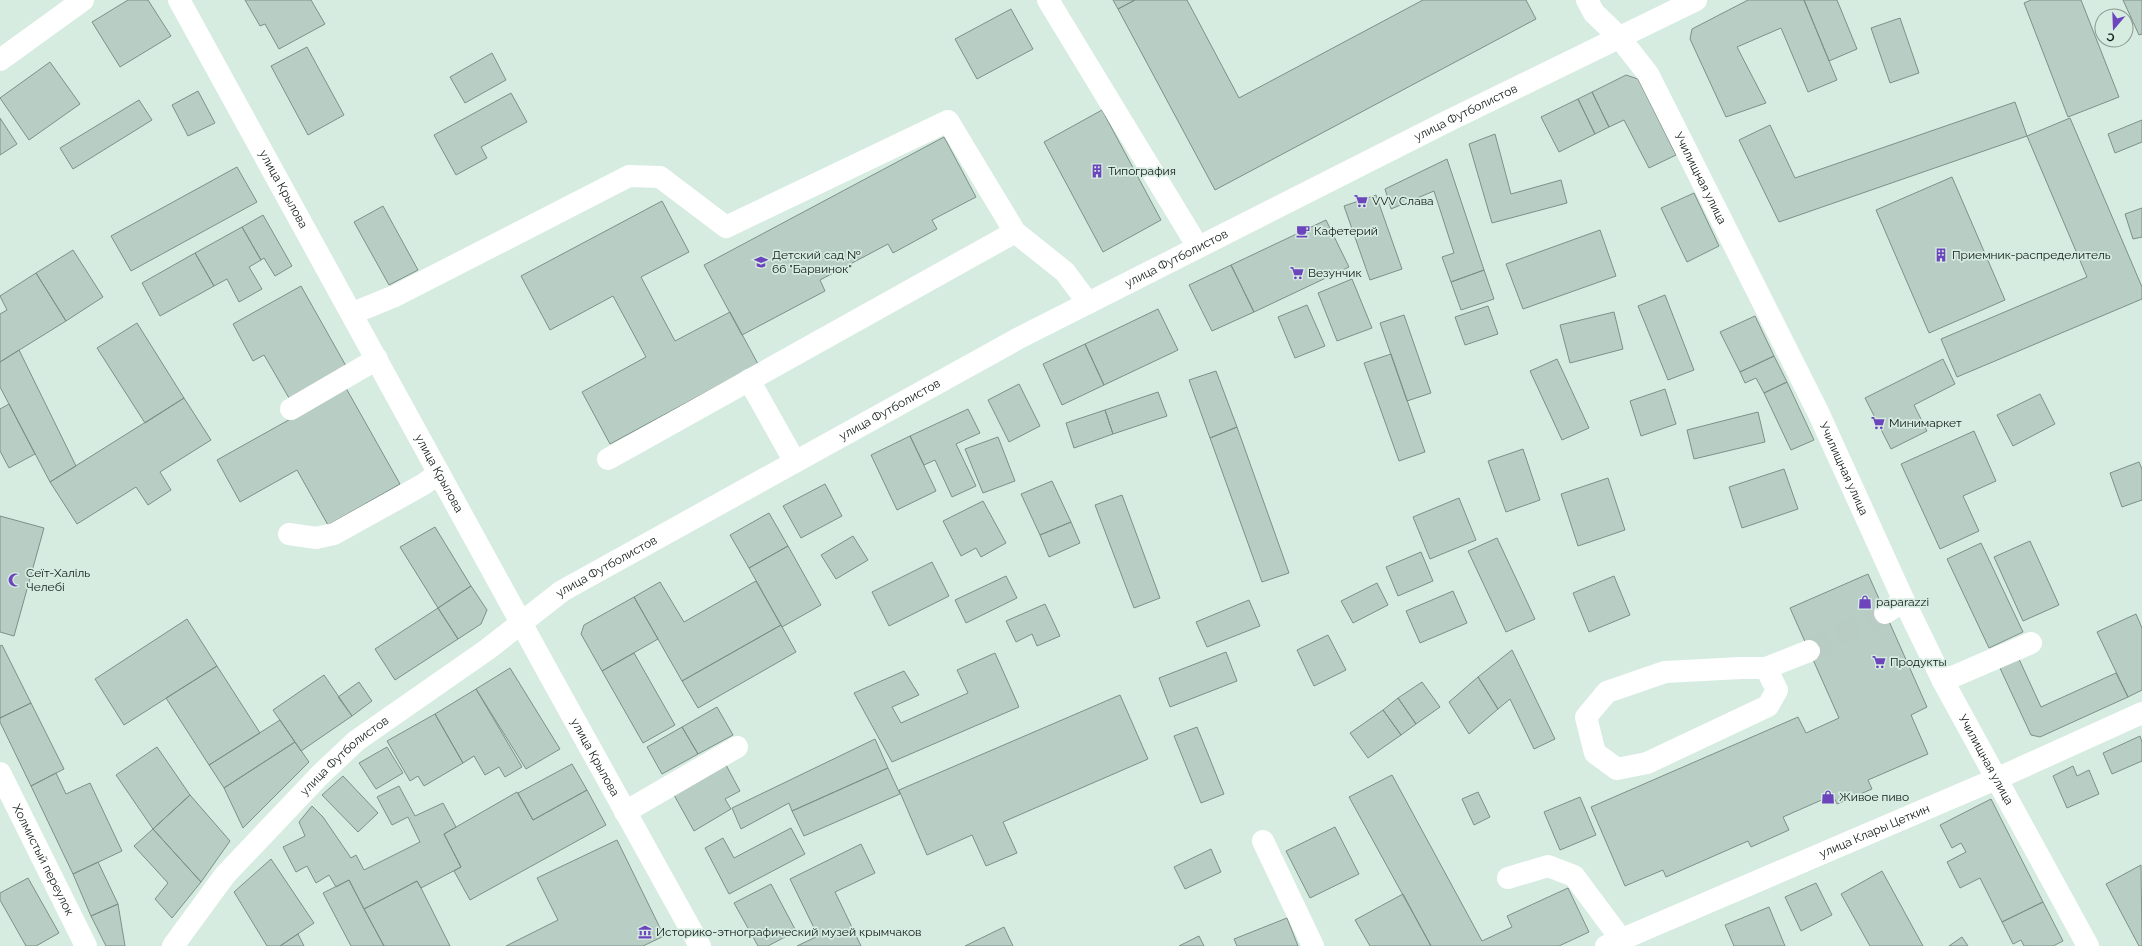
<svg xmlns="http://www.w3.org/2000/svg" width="2142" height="946" viewBox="0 0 2142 946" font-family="Raleway,sans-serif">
  <rect width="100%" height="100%" fill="#d6ece1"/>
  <path fill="#b8cdc3" stroke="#7d9188" d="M128 0H148L171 36 120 67 92 22Z
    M245 0H311L325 24 279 49 265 24 260 26Z
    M1113 0H1135L1118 9Z
    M1135 0H1187L1239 98 1423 0H1526L1536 19 1215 190 1118 9Z
    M1748 0H1804L1837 80 1808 92 1781 28 1737 47 1766 103 1726 117 1690 39 1692 29Z
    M1804 0H1837L1857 49 1829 61Z
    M2031 0H2081L2119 97 2068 117 2024 3Z
    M2123 0H2142V34L2139 35Z
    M1011 9 1033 49 977 79 955 39Z
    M1900 18 1919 73 1890 83 1871 28Z
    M307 47 344 115 308 135 271 66Z
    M492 53 506 80 465 103 450 77Z
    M50 62 80 104 29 140 0 98Z
    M1626 75 1638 79 1676 155 1649 168 1624 120 1609 127 1592 92Z
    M198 91 215 123 188 136 172 105Z
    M1592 92 1609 127 1595 134 1578 99Z
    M511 93 527 122 481 147 487 158 456 175 434 135Z
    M1578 99 1595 134 1559 152 1541 117Z
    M139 100 152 120 73 169 60 148Z
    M2015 102 2027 136 1779 222 1739 140 1770 125 1795 178Z
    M1102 110 1161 220 1103 252 1044 142Z
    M0 118 17 144 0 155Z
    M2070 118 2142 287V299L1957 377 1941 339 2087 277 2027 136Z
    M2142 120V142L2115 153 2108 134Z
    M1495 134 1511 194 1561 180 1567 203 1492 223 1469 144Z
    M944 137 976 197 932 220 937 229 893 253 888 244 820 280 825 291 742 335 704 265Z
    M1447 159 1484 270 1451 282 1442 257 1454 253 1434 191 1391 209 1385 189Z
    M237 167 257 202 131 271 111 236Z
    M1952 177 2005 300 1929 333 1876 210Z
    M1694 193 1719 246 1687 262 1661 208Z
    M1376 195 1402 269 1370 280 1344 206Z
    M662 201 689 252 641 277 675 341 730 312 758 364 610 444 582 392 646 357 613 296 550 330 521 276Z
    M383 206 418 270 389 285 354 222Z
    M2142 208V237L2133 239 2125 214Z
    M263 215 292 266 275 276 264 258 261 260 242 227Z
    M1326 220 1349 267 1254 312 1231 265Z
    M242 227 261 260 249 267 262 289 239 302 227 279 214 286 195 253Z
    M1600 230 1616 276 1523 309 1506 264Z
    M73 250 103 297 66 321 36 273Z
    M195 253 214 286 160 316 142 283Z
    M1231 265 1254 312 1212 331 1189 285Z
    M1484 270 1494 299 1461 310 1451 282Z
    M36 273 66 321 0 362V314L7 310 0 296Z
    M1352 279 1372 328 1337 341 1318 293Z
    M301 286 346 366 289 398 264 355 253 361 233 324Z
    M1665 295 1694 370 1668 380 1638 306Z
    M1307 305 1325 346 1295 358 1278 317Z
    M1488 306 1498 334 1465 345 1455 317Z
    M1158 309 1178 350 1104 385 1085 344Z
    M1614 312 1623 349 1570 363 1560 325Z
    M1404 315 1431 393 1407 401 1380 323Z
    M1755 316 1774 356 1740 372 1720 332Z
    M137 323 184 398 145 423 97 348Z
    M1085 344 1104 385 1062 405 1043 364Z
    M19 350 76 466 50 482 0 387V362Z
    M1391 354 1425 452 1399 461 1364 363Z
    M1774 356 1787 382 1764 393 1756 378 1745 383 1740 372Z
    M1557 359 1589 428 1562 440 1530 371Z
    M1943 359 1955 384 1914 405 1927 431 1891 449 1865 398Z
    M1216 371 1237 427 1210 438 1189 380Z
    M1787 382 1814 440 1791 450 1764 393Z
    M1019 384 1040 426 1009 442 988 400Z
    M346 388 400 484 328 525 297 470 240 502 217 460Z
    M1665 389 1676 424 1641 436 1630 401Z
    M1158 392 1167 416 1113 434 1105 410Z
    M2040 394 2055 424 2013 446 1997 415Z
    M184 398 211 440 160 472 171 490 148 505 136 487 77 524 50 482Z
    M9 404 35 454 9 468 0 451V409Z
    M968 409 980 433 956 444 976 486 952 497 935 460 924 465 910 436Z
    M1105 410 1113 434 1074 448 1066 423Z
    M1758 412 1765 442 1694 459 1687 430Z
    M1237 427 1289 573 1262 582 1210 438Z
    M1974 431 1996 481 1963 496 1979 531 1940 549 1901 464Z
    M910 436 936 491 897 510 871 455Z
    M998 437 1015 481 983 493 965 449Z
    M1523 449 1540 500 1506 512 1488 461Z
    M2139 462 2142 469V500L2122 507 2110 473Z
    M1784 469 1798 509 1742 528 1729 487Z
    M1608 478 1625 530 1578 546 1561 494Z
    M1052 481 1071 522 1040 535 1021 494Z
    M825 484 842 516 801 538 783 506Z
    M1122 495 1160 598 1134 608 1095 505Z
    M1459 498 1476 540 1430 559 1413 517Z
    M983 501 1006 543 981 557 976 548 961 556 943 521Z
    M769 513 788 546 749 568 730 535Z
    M0 516 44 528 14 636 0 632Z
    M1071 522 1080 543 1049 557 1040 535Z
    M435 527 471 586 438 608 400 547Z
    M853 536 868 560 836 579 821 555Z
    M1497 538 1535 619 1506 632 1468 551Z
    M2030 541 2059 605 2023 621 1994 557Z
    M1981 543 2023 632 1989 648 1947 559Z
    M788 546 821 605 782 627 749 568Z
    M1421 552 1433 581 1398 596 1386 567Z
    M932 562 949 596 889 626 872 592Z
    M1868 574 1927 707 1911 715 1928 754 1868 780 1872 789 1837 804 1833 795 1783 817 1789 830 1751 847 1748 841 1666 877 1663 870 1625 886 1591 807 1798 717 1806 733 1839 718 1790 608Z
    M1006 576 1017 598 966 623 955 600Z
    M1614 576 1630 615 1589 632 1573 593Z
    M756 581 781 625 682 681 634 597 660 582 684 622Z
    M1377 583 1388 605 1353 623 1341 601Z
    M471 586 487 610 481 624 458 639 438 608Z
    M1453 591 1467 623 1420 643 1406 611Z
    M634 597 658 639 602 671 581 634 584 625Z
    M1249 600 1260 626 1207 647 1196 622Z
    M1045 604 1060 636 1037 646 1032 634 1016 642 1006 621Z
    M438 608 458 639 395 680 375 649Z
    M2136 614 2142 628V690L2128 697 2097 632Z
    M187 619 217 666 124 725 95 679Z
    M781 625 796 652 698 708 682 681Z
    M1328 635 1346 670 1314 686 1297 650Z
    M2 645 31 703 0 718V646Z
    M1512 650 1555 739 1534 749 1510 699 1498 709 1478 677Z
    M1226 652 1237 681 1170 707 1159 678Z
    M634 653 675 725 643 743 602 671Z
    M995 653 1019 707 892 762 854 693 904 671 919 695 892 707 901 723 968 693 957 670Z
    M2018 657 2041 707 2116 673 2128 697 2040 737 2031 735 1999 666Z
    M217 666 260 733 209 765 166 698Z
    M510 668 560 749 526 769 476 689Z
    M324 675 352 716 301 751 273 710Z
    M1478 677 1498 709 1469 734 1449 702Z
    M359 682 372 701 352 716 338 697Z
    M1422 682 1440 707 1416 724 1398 698Z
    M476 689 522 767 505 777 499 767 485 775 474 756 463 763 435 714Z
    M1120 695 1148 759 1003 822 1017 853 986 866 972 835 927 855 899 790Z
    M1398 698 1416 724 1401 735 1383 710Z
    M31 703 64 769 31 786 0 722V718Z
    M717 707 733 735 698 754 682 727Z
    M1383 710 1401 735 1368 758 1350 733Z
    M435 714 463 763 424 786 418 776 410 781 387 741Z
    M280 720 295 742 224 788 209 765Z
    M682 727 698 754 662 774 647 747Z
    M1197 727 1224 794 1201 803 1174 736Z
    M2140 736 2142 742V761L2112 774 2103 753Z
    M875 739 888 768 792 811 789 803 741 829 732 808Z
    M295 742 309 762 243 828 224 788Z
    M157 747 190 795 153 829 116 775Z
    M387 747 403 773 376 789 359 763Z
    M572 764 587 790 533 820 518 793Z
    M726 765 740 791 725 799 731 809 694 831 674 795Z
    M2073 766 2077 776 2089 770 2099 794 2067 808 2053 776Z
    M888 768 900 794 804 836 792 811Z
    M56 773 66 794 90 783 122 851 73 874 31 786Z
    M1392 775 1482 941 1512 927 1507 916 1568 888 1589 932 1559 946H1431L1349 797Z
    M343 776 378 813 358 832 322 795Z
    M399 786 415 816 443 803 456 827 444 834 461 867 421 888 417 881 364 909 349 880 336 887 329 875 316 883 307 866 296 872 283 847 305 836 299 822 312 806 323 817 351 858 356 855 364 870 420 842 408 817 392 825 377 797Z
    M587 790 606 825 470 900 454 871 461 867 444 834 517 792 533 820Z
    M1478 792 1490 817 1474 825 1462 799Z
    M190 795 230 841 201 882 153 829Z
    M1580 797 1596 835 1560 850 1544 812Z
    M1991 799 2043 902 2002 922 1980 878 1960 888 1947 862 1966 852 1961 843 1952 848 1940 825Z
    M1335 827 1359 874 1310 898 1286 851Z
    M791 828 805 854 729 894 705 848 723 838 734 858Z
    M153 829 201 882 172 918 155 899 168 883 134 846Z
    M617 840 664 936 643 946H506L558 920 537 878Z
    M861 844 875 873 835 892 861 946H797L818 936 790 879Z
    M1211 849 1221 872 1185 889 1174 867Z
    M271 859 314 923 280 946H267L234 892Z
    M98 862 118 904 91 916 73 874Z
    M2141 865 2142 946H2139L2106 884Z
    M1882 871 1923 946H1870L1841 894Z
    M28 878 59 933 36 946H26L0 900V893Z
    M349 880 364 909 384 946H351L323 893Z
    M417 881 421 888 450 946H384L364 909Z
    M1816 883 1832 915 1801 931 1785 897Z
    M771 884 796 931 768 946H758L734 903Z
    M1403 894 1431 946H1370L1355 920Z
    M2043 902 2063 941 2053 946H2024L2021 940 2013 944 2002 922Z
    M118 904 125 946H106L91 916Z
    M1769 907 1785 946H1734L1725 925Z
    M1287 918 1298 946H1237L1234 939Z
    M1004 927 1013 946H965Z
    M298 934 304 946H280Z
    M1199 936 1204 946H1179Z
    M1962 937 1968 946H1949Z"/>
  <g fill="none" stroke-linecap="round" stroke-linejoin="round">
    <path stroke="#b9ccc3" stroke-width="22" stroke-dasharray="22 11" stroke-linecap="butt" d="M1809 651 1885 613"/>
    <g stroke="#fff" stroke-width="22">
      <path d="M1048 0 1198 247"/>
      <path id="s1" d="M1587 0 1594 13 1619 37 1648 74 1818 412 1904 601 1943 681 2088 946"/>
      <path d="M0 60 83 0"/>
      <path d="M353 313 395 296 629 176 660 177 726 227 948 121 1015 232 1065 272 1088 303"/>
      <path d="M749 380 795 462"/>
      <path d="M291 409 377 359"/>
      <path d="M608 459 1015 232"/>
      <path d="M289 534 316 538 334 534 424 484 439 473"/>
      <path d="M1885 613 1904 601"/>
      <path d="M1741 668H1766L1777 690 1768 706 1647 763 1617 769 1595 753 1586 717 1607 692 1665 672Z"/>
      <path d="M1766 668 1809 651"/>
      <path d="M1943 681 2031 643"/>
      <path id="s2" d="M0 773 86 946"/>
      <path d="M625 812 737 747"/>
      <path d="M1263 841 1313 946"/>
      <path d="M1508 878 1548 866 1574 876 1621 939"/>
      <path id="s3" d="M173 946 225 875 320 775 356 741 488 649 562 591 1019 338 1448 121 1696 0"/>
      <path id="s4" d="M1606 946 1996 779 2142 713"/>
    </g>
    <path stroke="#fff" stroke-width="22" id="s5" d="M179 0C354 315 524 632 700 946"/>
  </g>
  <defs>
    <g id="building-bare" transform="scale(1.08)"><path d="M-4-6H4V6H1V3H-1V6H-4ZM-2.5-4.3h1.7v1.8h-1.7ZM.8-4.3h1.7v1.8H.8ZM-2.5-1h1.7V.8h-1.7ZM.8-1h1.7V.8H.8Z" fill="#6c45bd" stroke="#d6ece1" stroke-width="2.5" paint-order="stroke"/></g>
    <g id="supermarket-bare" transform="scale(1.08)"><path d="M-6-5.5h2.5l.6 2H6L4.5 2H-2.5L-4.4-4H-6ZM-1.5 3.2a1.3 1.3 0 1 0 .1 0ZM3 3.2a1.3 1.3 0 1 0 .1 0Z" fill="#6c45bd" stroke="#d6ece1" stroke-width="2.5" paint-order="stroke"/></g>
    <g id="cafe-bare" transform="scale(1.08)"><path d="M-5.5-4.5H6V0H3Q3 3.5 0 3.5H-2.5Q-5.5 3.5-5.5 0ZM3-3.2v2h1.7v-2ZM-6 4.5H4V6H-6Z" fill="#6c45bd" stroke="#d6ece1" stroke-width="2.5" paint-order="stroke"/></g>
    <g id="school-bare" transform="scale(1.08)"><path d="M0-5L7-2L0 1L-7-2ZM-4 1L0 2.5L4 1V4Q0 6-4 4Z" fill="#6c45bd" stroke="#d6ece1" stroke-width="2.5" paint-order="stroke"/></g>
    <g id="mosque-bare" transform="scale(1.08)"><path d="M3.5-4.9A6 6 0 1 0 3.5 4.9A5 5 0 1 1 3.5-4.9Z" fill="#6c45bd" stroke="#d6ece1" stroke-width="2.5" paint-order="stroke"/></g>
    <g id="shop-bare" transform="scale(1.08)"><path d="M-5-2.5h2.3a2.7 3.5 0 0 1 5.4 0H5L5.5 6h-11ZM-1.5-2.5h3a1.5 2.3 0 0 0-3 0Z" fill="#6c45bd" stroke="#d6ece1" stroke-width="2.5" paint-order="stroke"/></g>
    <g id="museum-bare" transform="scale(1.08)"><path d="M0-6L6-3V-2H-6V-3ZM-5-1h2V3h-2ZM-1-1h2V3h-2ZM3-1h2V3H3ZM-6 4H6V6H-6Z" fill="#6c45bd" stroke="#d6ece1" stroke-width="2.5" paint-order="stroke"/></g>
  </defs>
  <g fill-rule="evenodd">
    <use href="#building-bare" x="1097" y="171"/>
    <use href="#supermarket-bare" x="1361" y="201"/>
    <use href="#cafe-bare" x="1303" y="231"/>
    <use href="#building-bare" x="1941" y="255"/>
    <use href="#school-bare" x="761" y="262"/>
    <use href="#supermarket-bare" x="1297" y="273"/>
    <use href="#supermarket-bare" x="1878" y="423"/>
    <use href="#mosque-bare" x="15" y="580"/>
    <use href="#shop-bare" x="1865" y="602"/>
    <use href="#supermarket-bare" x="1879" y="662"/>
    <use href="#shop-bare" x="1828" y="797"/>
    <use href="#museum-bare" x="645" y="932"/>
  </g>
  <g text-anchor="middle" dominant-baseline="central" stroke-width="3.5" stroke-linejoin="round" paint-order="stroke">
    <g font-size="12" fill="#121a16" stroke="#d6ece1">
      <text stroke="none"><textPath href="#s3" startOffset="1553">улица Футболистов</textPath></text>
      <text stroke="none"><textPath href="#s1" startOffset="213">Училищная улица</textPath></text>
      <text stroke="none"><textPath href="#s5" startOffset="216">улица Крылова</textPath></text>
      <text stroke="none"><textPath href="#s3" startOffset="1229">улица Футболистов</textPath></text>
      <text stroke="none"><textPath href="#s3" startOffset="905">улица Футболистов</textPath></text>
      <text stroke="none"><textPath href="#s1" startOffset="537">Училищная улица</textPath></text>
      <text stroke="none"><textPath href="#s5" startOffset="540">улица Крылова</textPath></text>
      <text stroke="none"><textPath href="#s3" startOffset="581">улица Футболистов</textPath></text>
      <text stroke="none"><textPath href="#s3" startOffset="257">улица Футболистов</textPath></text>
      <text stroke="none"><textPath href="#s5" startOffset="864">улица Крылова</textPath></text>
      <text stroke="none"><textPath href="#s1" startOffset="861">Училищная улица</textPath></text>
      <text stroke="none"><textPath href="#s4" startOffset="292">улица Клары Цеткин</textPath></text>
      <text stroke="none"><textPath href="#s2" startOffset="97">Холмистый переулок</textPath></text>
    </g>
    <g font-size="12" fill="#121a16" stroke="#d6ece1" text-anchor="start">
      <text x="1108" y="171">Типография</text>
      <text x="1372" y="201">VVV Слава</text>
      <text x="1314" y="231">Кафетерий</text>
      <text x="772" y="255">Детский сад №<tspan x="772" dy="14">66 "Барвинок"</tspan></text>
      <text x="1952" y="255">Приемник-распределитель</text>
      <text x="1308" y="273">Везунчик</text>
      <text x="1889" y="423">Минимаркет</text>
      <text x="26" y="573">Сеїт-Халіль<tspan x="26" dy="14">Челебі</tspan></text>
      <text x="1876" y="602">paparazzi</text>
      <text x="1890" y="662">Продукты</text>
      <text x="1839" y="797">Живое пиво</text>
      <text x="656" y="932">Историко-этнографический музей крымчаков</text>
    </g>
  </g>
  <g transform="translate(2114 28) rotate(199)"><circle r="19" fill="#d6ece1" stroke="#889890"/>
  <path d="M0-3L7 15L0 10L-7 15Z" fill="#6c45bd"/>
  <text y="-6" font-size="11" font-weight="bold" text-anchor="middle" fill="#121a16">С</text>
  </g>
</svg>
